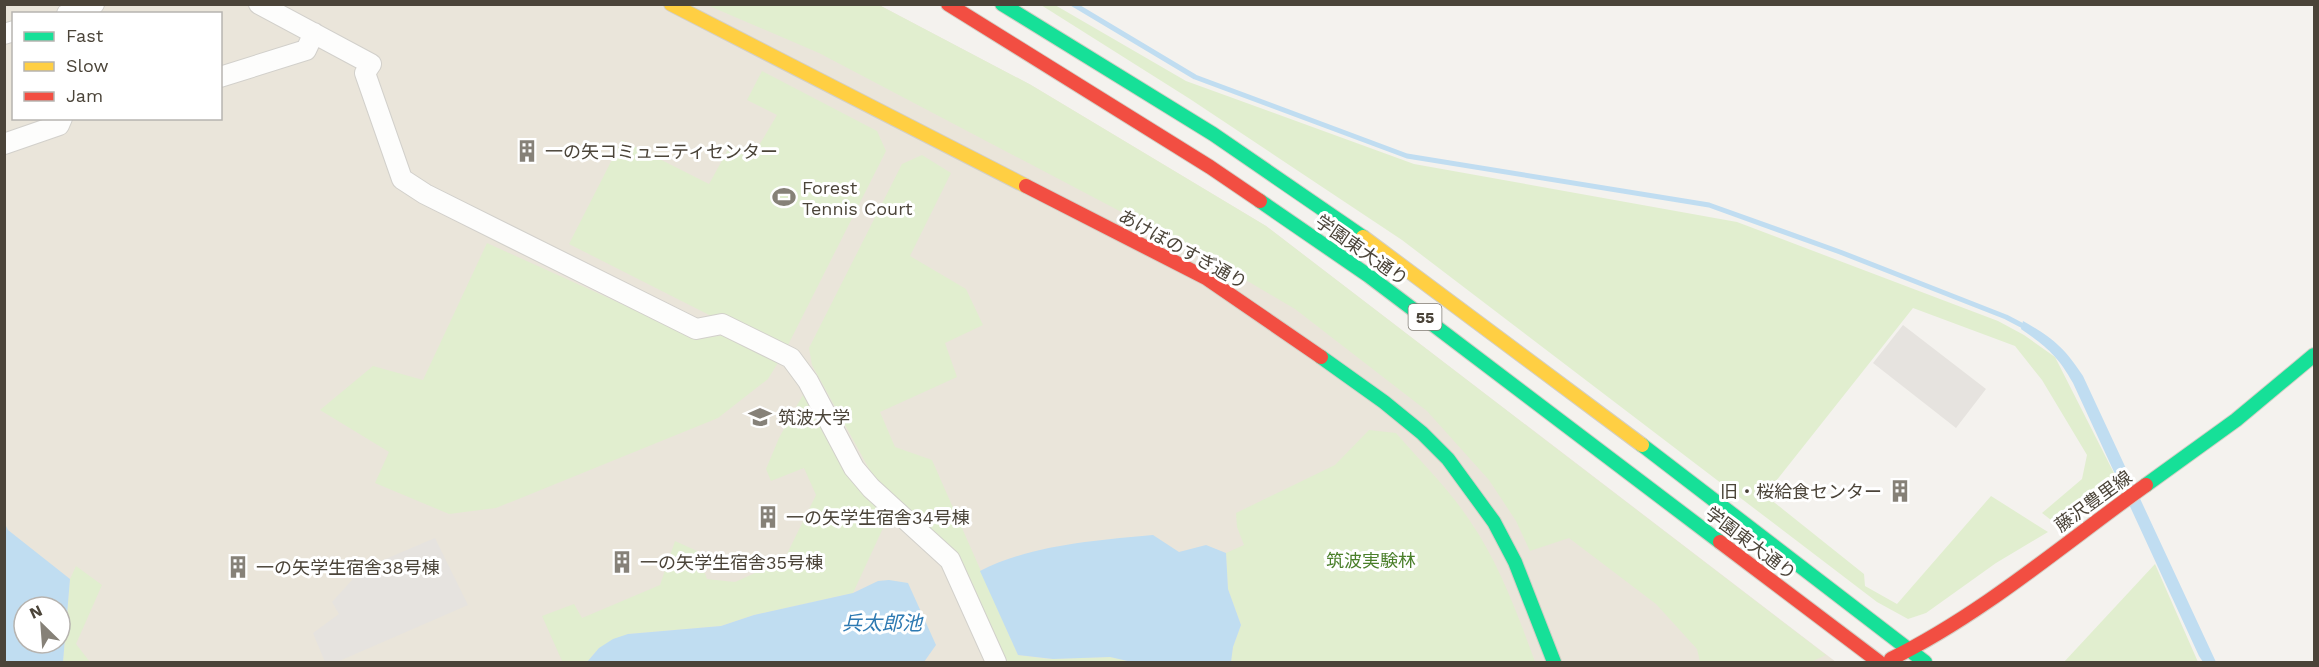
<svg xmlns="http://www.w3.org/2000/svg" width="2319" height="667" viewBox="0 0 2319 667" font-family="'Work Sans','Noto Sans JP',sans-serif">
  <rect width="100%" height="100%" fill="#f4f2ee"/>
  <path fill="#eae5da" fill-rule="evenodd" d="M4 5H879L1031 85 1266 226 1836 662H5ZM14 14H220V118H14ZM24 607H60V643H24Z"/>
  <path fill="#e1eecf" d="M707 5H879L1031 85 1266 226 1826 655 1811 662H1700L1697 649 1656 604 1569 538 1530 551 1516 521 1489 480 1427 411 1295 309 1205 256 819 53Z
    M1041 5H1055L1186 81 1414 164 1737 222 1998 321 2024 335 2055 357 2119 483 2060 527 2042 513 2082 479 2087 455 2042 380 2015 346 1913 308 1765 495 1864 574 1865 586 1897 604 1991 496 2048 532 1996 563 1926 613 1908 619 1877 602 1402 240 1190 99Z
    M762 71 877 131 886 151 784 353 569 244 622 140 709 184 729 148 751 159 777 115 747 100Z
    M922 155 951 173 910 256 966 289 983 325 945 343 957 377 880 412 895 447 932 460 1018 655 1049 659 1110 657 1132 662H1003L954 550 873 476 812 365 809 348 902 164Z
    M487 243 699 339 724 335 779 361 768 379 718 418 496 508 449 514 375 483 389 452 320 410 373 366 423 380Z
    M804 393 890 513 853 593 754 615 721 626 628 634 599 648 587 662H561L562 661 542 616 574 604 582 618 660 585 675 541 697 551 707 579 735 582 784 560 816 495 804 468 771 481 766 469 779 438Z
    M1369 430 1396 433C1420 461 1449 489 1470 521 1499 563 1518 615 1535 662H1231L1233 647 1241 625 1228 589 1226 553 1244 545 1237 527 1236 513 1335 465Z
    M2155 564 2198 662H2064Z
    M76 566 102 585 76 644 90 662H63L70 579Z"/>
  <path fill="#e6e3df" d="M1903 325 1986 389 1956 428 1873 363Z
    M435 538 468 605 337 662H325L313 633 339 614 332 602 362 569Z"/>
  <path fill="#c0ddf1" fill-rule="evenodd" d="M2023 321C2053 338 2064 347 2083 376L2216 662H2203L2199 656 2073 383C2058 356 2046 346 2021 329Z
    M4 522 8 530 70 579 63 662H7L5 658ZM24 607H60V643H24Z
    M1153 535 1179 552 1206 545 1226 553 1228 589 1241 625 1233 647 1231 662H1132L1110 657 1053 659 1018 655 980 571C1030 545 1098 540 1153 535Z
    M889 580 908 583 936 645 924 662H587L599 648 613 639 628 634 721 626 754 615 853 593 878 581Z"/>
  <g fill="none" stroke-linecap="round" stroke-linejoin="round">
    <path stroke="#c0ddf1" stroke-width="5" d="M1073 4 1195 77 1407 156 1709 205 1840 252 2006 317 2027 328"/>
    <g stroke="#d2d0cb" stroke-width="22">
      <path id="street" d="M259 4 371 64 365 73 402 179 425 194 696 329 722 324 791 358 808 381 854 468 871 488 950 560 996 662
        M67 14 94 4
        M4 34 14 31
        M220 77 306 50 314 33
        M4 144 59 125 62 118"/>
    </g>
    <g stroke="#d3cfc5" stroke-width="16">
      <path id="fast" d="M1002 4 1213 134 1363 237
        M1260 201 1369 276 1720 542
        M1321 357 1384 402 1422 433 1448 459 1494 522 1515 562 1554 662
        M1642 445 1925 662
        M2146 485 2236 420 2314 355"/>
    </g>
    <g stroke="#d3cfc5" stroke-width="16">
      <path id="slow" d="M671 4 1026 186
        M1363 237 1642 445"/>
    </g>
    <g stroke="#d3cfc5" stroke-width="16">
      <path id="jam" d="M948 4 1210 167 1260 201
        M1026 186 1206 278 1321 357
        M1720 542 1879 662
        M1891 659C1984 613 2062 545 2146 485"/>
    </g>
    <use href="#street" stroke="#fdfdfc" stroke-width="20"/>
    <use href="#fast" stroke="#16e098" stroke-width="14"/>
    <use href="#slow" stroke="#ffcf43" stroke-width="14"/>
    <use href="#jam" stroke="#f24e42" stroke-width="14"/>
  </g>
  <defs>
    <g id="building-bare" transform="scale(1.8)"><path d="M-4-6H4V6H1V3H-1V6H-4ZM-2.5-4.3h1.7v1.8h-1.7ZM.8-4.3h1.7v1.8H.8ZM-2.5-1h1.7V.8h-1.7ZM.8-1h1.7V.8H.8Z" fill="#868178" stroke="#fff" stroke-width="2.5" paint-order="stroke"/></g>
    <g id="stadium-bare" transform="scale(1.8)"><path d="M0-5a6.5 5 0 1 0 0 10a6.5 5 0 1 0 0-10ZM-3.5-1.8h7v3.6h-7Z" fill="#868178" stroke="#fff" stroke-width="2.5" paint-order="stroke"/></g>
    <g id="university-bare" transform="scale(1.8)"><path d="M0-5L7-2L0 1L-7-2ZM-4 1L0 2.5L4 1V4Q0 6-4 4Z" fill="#868178" stroke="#fff" stroke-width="2.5" paint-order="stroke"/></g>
  </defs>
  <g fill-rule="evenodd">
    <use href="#building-bare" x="527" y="151"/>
    <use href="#stadium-bare" x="784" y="197"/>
    <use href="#university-bare" x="760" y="417"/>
    <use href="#building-bare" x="1900" y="491"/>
    <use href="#building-bare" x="768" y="517"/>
    <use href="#building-bare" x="622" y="562"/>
    <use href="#building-bare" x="238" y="567"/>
  </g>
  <g text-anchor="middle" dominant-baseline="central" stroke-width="6" stroke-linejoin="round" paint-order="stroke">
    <rect fill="#fff" stroke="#817c74" stroke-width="1.5" x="1408.5" y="304" width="33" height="26" rx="4.5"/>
    <g font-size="16" font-weight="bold" fill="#4b4439">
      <text x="1425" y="317">55</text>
    </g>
    <g font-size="18" fill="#4b4439" stroke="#fff" text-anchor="start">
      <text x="545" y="151">一の矢コミュニティセンター</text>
      <text x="802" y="187">Forest<tspan x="802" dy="21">Tennis Court</tspan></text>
      <text x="778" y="417">筑波大学</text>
      <text x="1882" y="491" text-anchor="end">旧・桜給食センター</text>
      <text x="786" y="517">一の矢学生宿舎34号棟</text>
      <text x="640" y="562">一の矢学生宿舎35号棟</text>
      <text x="256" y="567">一の矢学生宿舎38号棟</text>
    </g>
    <g font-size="18" fill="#4b4439" stroke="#fff">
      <text transform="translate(1183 249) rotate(29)">あけぼのすぎ通り</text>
      <text transform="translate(1362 250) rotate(35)">学園東大通り</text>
      <text transform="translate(2093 501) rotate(-36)">藤沢豊里線</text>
      <text transform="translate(1751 543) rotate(37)">学園東大通り</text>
    </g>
    <g font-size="18" fill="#4a7f2a" stroke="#fff">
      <text x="1371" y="560">筑波実験林</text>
    </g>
    <g font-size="20" font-style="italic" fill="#2e7ab2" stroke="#fff">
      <text x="882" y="623">兵太郎池</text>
    </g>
  </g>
  <rect width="2319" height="667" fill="none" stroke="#4b4439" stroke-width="12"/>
  <rect x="12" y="12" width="210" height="108" fill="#ffffff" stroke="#b7b4b0" stroke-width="1.5"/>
  <rect x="24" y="32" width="30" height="9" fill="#16e098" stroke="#b7b4b0" stroke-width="1.5"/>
  <text x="66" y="42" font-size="18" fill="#4b4439">Fast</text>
  <rect x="24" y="62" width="30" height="9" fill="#ffcf43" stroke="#b7b4b0" stroke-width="1.5"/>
  <text x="66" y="72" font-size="18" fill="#4b4439">Slow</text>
  <rect x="24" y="92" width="30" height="9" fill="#f24e42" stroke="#b7b4b0" stroke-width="1.5"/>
  <text x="66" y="102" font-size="18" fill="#4b4439">Jam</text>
  <g transform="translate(42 625) rotate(335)"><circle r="28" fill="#ffffff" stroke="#b7b4b0" stroke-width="1.5"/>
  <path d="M0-4.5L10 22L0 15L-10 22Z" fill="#868178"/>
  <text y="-9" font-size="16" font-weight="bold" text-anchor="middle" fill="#4b4439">N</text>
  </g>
</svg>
